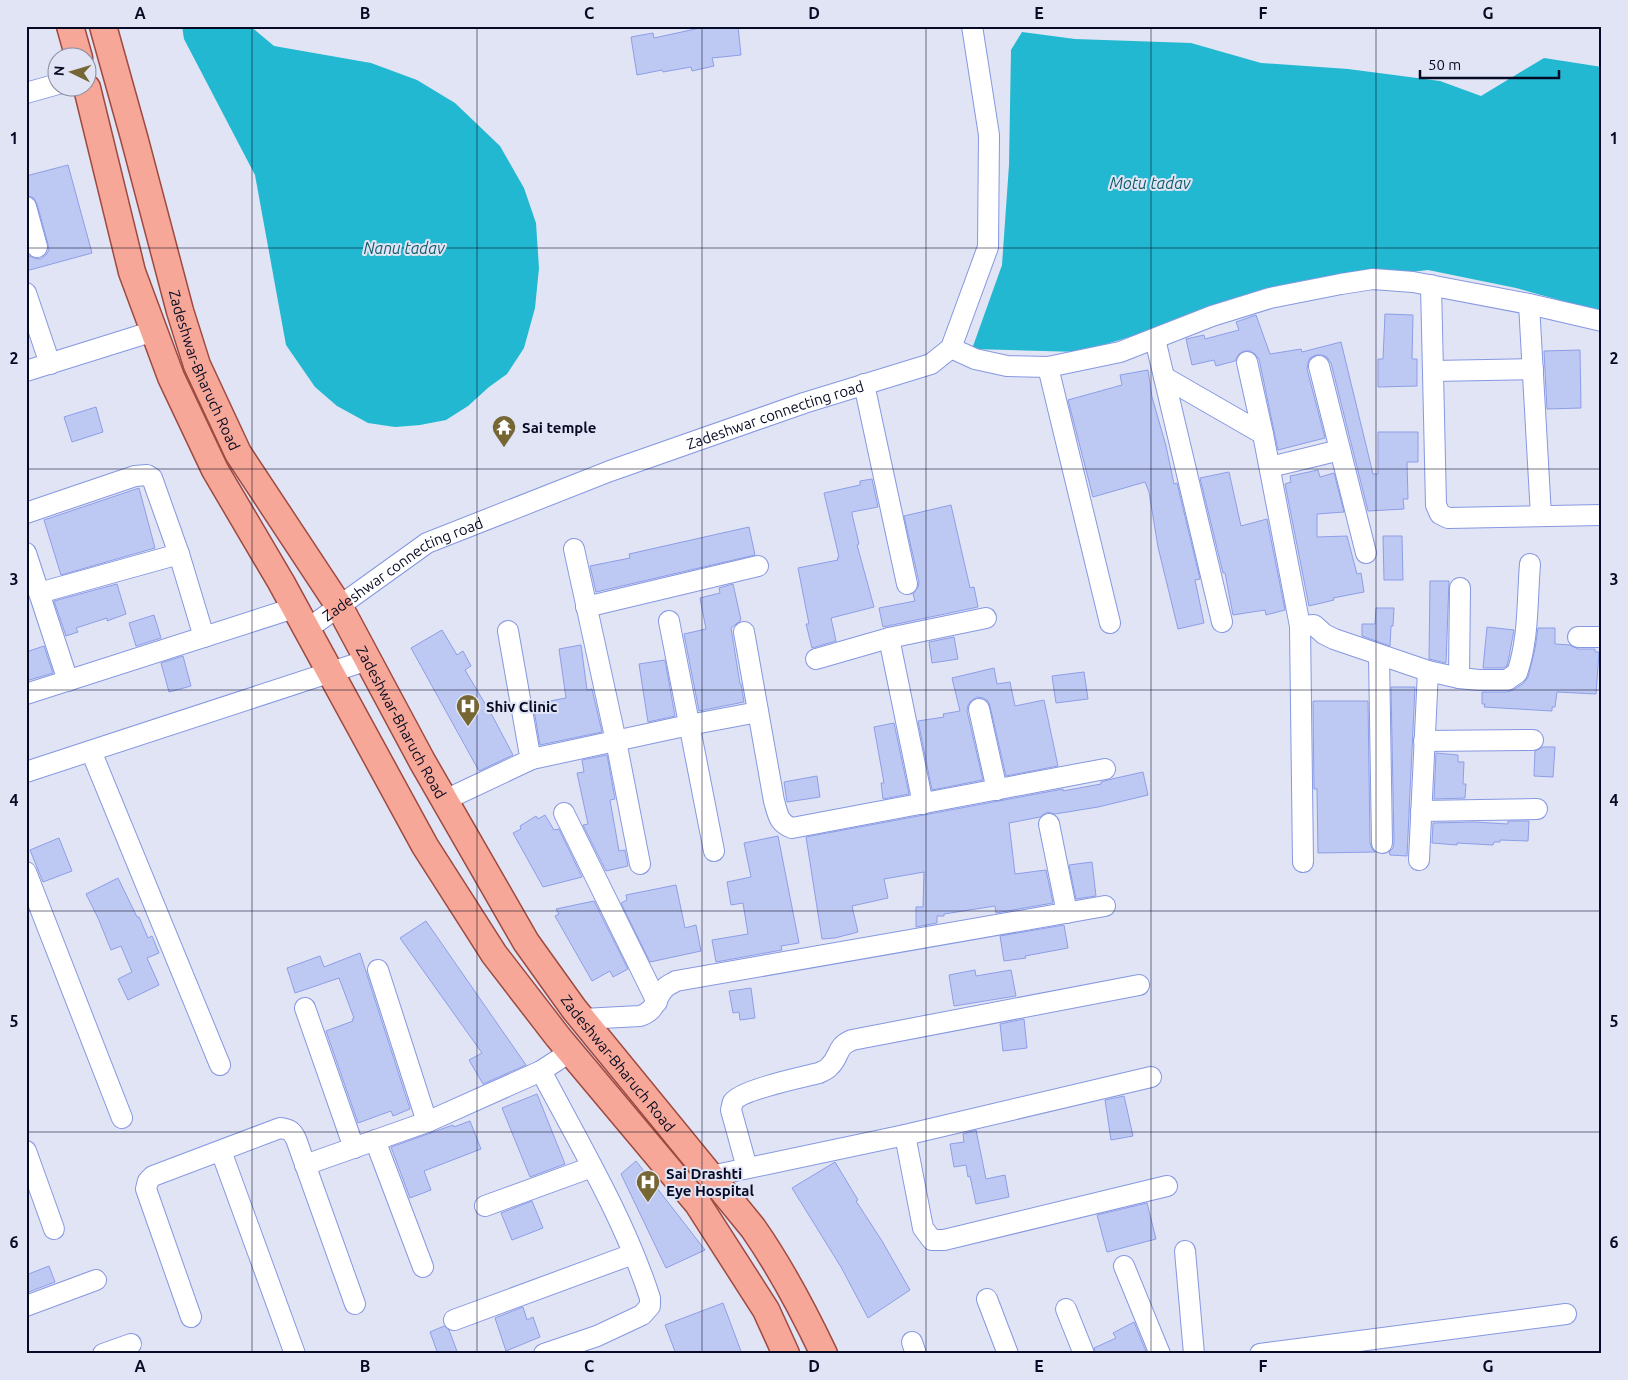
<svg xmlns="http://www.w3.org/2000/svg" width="1628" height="1380" viewBox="0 0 1628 1380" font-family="Ubuntu,sans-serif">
  <rect width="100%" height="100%" fill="#e0e4f4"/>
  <path fill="#22b8d1" d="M182 26H250L274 46 371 63 417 80 455 103 500 146 524 188 536 223 539 268 535 308 524 348 507 374 489 387 468 406 446 420 420 425 395 427 368 423 337 406 315 387 286 345 255 175 184 39Z
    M1022 32 1075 39 1191 43 1261 63 1348 69 1440 81 1481 96 1544 58 1602 67V312L1516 288 1428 270 1320 282 1238 304 1080 352 972 349 1002 265 1009 165 1011 50Z"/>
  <path fill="#bec9f3" stroke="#8d9ee8" d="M709 26H738L741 55 712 58 714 66 692 71 691 67 663 72 662 70 637 75 631 37 653 33 654 38Z
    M68 165 92 253 26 271V251L29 256 34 258 40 259 46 255 49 250 48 244 37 204 34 198 26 195V176Z
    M1385 314 1413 315 1412 359H1417V386L1378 387V359H1383Z
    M1256 315 1270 354 1301 349 1302 352 1341 342 1373 474H1378V432H1418V462H1407L1408 499H1403L1404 509 1368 511 1331 363 1327 357 1322 355H1316L1310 358 1308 363 1307 369 1325 438 1278 450 1259 359 1255 354 1250 351H1244L1239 354 1235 361 1216 366 1214 360 1192 365 1186 339 1204 335 1205 339 1239 330 1236 322Z
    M1580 350 1581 408 1547 409 1544 351Z
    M1148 370 1152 397 1166 446 1174 484 1177 483 1200 579 1195 580 1204 623 1178 629 1158 547 1149 492 1145 482 1093 497 1068 400 1122 385 1120 375Z
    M96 407 103 432 72 442 64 417Z
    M1318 470 1320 477 1334 473 1344 512 1317 514V537L1347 536 1357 574 1361 573 1364 592 1333 598 1334 600 1309 606 1285 484 1291 482 1290 476Z
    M1229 472 1241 526 1267 519 1285 610 1266 615 1265 610 1233 615 1225 573H1223L1200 478Z
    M872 479 878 507 852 512V514L859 544 857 545 874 607 831 618 836 641 812 648 806 624H809L798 568 838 560 837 558 839 557 824 493 860 485V481Z
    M139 488 155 548 61 575 44 520Z
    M951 505 970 588 974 587 978 607 883 627 879 608 915 601 913 594 918 587 919 582 904 516Z
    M749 527 755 555 596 592 590 566 630 558 629 554Z
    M1383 536H1402L1403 580H1384Z
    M1430 581H1449L1446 663 1429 659Z
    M117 584 126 614 107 621V618L76 628 78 632 66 636 54 601Z
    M733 584 741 620 731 628 740 684H741L744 702 699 711 684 634 706 629 700 598 720 593 719 588Z
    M1376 608H1394L1393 626H1391L1390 646 1362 636V624H1375Z
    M154 615 161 638 136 646 129 623Z
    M1487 627 1514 630 1509 657 1507 666 1503 668H1483Z
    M1538 628H1555V644L1570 645 1578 649H1595V652H1599L1596 694 1557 692 1555 707H1552V711L1484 707 1485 704H1482V692H1507L1513 690 1524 683 1528 677 1535 649Z
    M442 630 457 655 463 651 471 666 465 670 493 717 513 755 479 771 411 648Z
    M954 637 958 659 932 663 929 642Z
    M581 645 587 690 592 689 602 732 540 745 533 704 566 698 559 649Z
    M44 646 53 673 26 681V652Z
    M183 656 191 686 169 692 161 663Z
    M665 660 675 716 648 722 639 664Z
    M994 668 997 684 1010 682 1015 706 1044 700 1058 766 1006 776 990 706 988 701 983 698 977 697 971 701 968 705 967 711 983 780 932 790 918 721 944 717 943 714 960 711 952 678Z
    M1084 672 1088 699 1056 703 1052 676Z
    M1391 687H1415L1407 856 1390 855 1389 852 1393 848 1394 843Z
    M1313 701H1368L1370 843 1372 849 1375 852 1318 853 1317 789H1314Z
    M894 723 909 794 883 799 881 783H884L874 727Z
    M1543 747H1555L1553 777 1534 776 1535 751Z
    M1436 753 1458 755V762H1464L1463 784H1466L1465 798 1434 799Z
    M607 755 615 799 610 800 619 851 625 850 628 866 606 871 583 825 588 824 577 773 584 772 582 760Z
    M1143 772 1148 795 1098 807 1055 814 1047 812 1040 817 1009 823 1015 874 1046 870 1053 903 996 913 995 906 944 914V916H937V923L916 927V907H923L924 872 884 879 888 898 852 906 858 932 835 938 822 939 806 837 1063 789V791L1101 784V782L1112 779Z
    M817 776 820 797 787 802 784 782Z
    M545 815 554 830 559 829 582 877 543 887 513 833 521 829 520 826 536 816 538 819Z
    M1508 821H1529L1528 841 1500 840V842H1494L1493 845 1457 843V845L1432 843 1433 823 1474 822 1508 824Z
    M778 836 799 943 781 946 782 950 716 962 712 940 748 934 743 903 731 905 727 882 751 877 744 843Z
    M59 838 72 871 43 882 30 850Z
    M1092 862 1096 896 1076 899 1069 865Z
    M118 878 137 917H139L148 938 152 936 159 953 147 958 159 985 128 1000 118 979 132 972 121 946 111 950 98 918 86 894Z
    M676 885 685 928 696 925 701 951 650 962 621 903 627 900 626 895Z
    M594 901 628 969 613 977 610 971 592 981 555 916 559 914 556 909Z
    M426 921 526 1065 483 1084 469 1060 482 1053 400 938Z
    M1064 925 1068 948 1025 956 1026 958 1004 961 1000 936Z
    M360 953 410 1109 393 1116 391 1111 358 1123 326 1031 353 1021 352 1019 354 1018 339 978 295 993 287 968 320 956 324 967Z
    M975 970 976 976 1011 970 1016 996 954 1006 949 975Z
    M751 988 755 1018 740 1020 739 1012 733 1013 729 991Z
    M1024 1019 1027 1048 1003 1051 1000 1024Z
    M537 1094 565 1164 530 1177 502 1108Z
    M1124 1096 1133 1136 1111 1140 1105 1100Z
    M470 1121 481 1149 424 1171 431 1190 410 1198 391 1147 453 1125 454 1127Z
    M976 1130 986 1179 1005 1175 1009 1197 976 1204 970 1176 968 1177 966 1165 954 1167 950 1144 964 1142 963 1134Z
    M636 1161 705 1250 666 1268 621 1174Z
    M835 1162 858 1200 856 1201 882 1241 910 1290 868 1318 841 1267 792 1188Z
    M532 1201 543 1228 512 1240 501 1213Z
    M1147 1203 1156 1239 1107 1252 1097 1215Z
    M49 1266 55 1282 26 1293V1275Z
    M723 1303 742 1354H676L665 1325Z
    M523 1307 527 1320 533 1317 540 1337 506 1351 495 1318Z
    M1134 1322 1147 1354H1096L1094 1348 1116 1338 1113 1333Z
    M444 1326 449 1330 458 1354H438L430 1332Z"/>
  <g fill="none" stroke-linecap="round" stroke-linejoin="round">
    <g stroke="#8698e1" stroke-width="22">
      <g id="minor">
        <path d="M26 93 58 84"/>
        <path d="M26 207 37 247"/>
        <path d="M1431 285 1436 505 1440 514 1448 518 1602 515"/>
        <path d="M26 293 50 364"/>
        <path d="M1529 304 1541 516"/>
        <path d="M1155 339 1222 622"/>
        <path d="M951 348 975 359 1007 366 1048 367 1120 352 1212 316 1270 298 1341 284 1373 279 1413 282 1529 304 1602 321"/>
        <path d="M1247 362 1263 434 1300 626 1303 862"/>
        <path d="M1319 366 1366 553"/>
        <path d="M1048 367 1110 623"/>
        <path d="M26 371 154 331"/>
        <path d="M1433 371 1533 369"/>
        <path d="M1164 377 1263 434"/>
        <path d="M864 384 907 584"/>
        <path d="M1270 467 1340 450"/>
        <path d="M26 513 135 476 147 475 152 478 179 554 204 637"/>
        <path d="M574 549 616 741 640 864"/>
        <path d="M26 553 68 681"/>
        <path d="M39 593 179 554"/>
        <path d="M586 607 758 566"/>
        <path d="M669 621 714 851"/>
        <path d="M1300 626 1314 625 1324 634 1334 639 1428 671 1459 678 1479 680H1507L1517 673C1529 639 1527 600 1530 564"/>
        <path id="s1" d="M306 630 427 543 610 471 804 403 931 364 951 348 988 247 989 135 972 26"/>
        <path d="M508 631 529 750 532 759 689 725 758 712"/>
        <path d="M744 632 774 801C778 814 778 823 792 828L1105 769"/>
        <path d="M1578 637H1602"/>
        <path d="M889 638 923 804"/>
        <path d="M1379 655 1382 843"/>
        <path d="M816 659 889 638 986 618"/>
        <path d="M1459 678 1460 588"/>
        <path d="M26 694 294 608"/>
        <path d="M979 709 997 790"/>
        <path d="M1424 741 1533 740"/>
        <path d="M91 751 220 1065"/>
        <path d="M26 772 368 660"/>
        <path d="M445 800 532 759"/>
        <path d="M1421 811 1537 809"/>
        <path d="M564 813 657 1002"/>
        <path d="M1049 824 1067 913"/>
        <path d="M1419 860 1428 671"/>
        <path d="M26 872 122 1118"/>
        <path d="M378 970 427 1122"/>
        <path d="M305 1008 354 1148"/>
        <path d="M583 1019 640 1016C658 1010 654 998 666 987 668 985 673 983 676 981L1105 906"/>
        <path d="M905 1135 923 1228 932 1240H944L1167 1186"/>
        <path d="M375 1140 423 1267"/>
        <path d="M26 1151 54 1229"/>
        <path d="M221 1151 295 1354"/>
        <path d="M305 1165 427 1122 541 1071"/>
        <path d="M747 1168 731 1110C732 1107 732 1104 733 1102 741 1090 803 1077 819 1073 822 1071 827 1070 829 1067 841 1056 835 1047 852 1040L1139 985"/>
        <path d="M711 1176 905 1135 1151 1077"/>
        <path d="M485 1206 592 1167"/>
        <path d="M1185 1251 1194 1354"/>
        <path d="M1124 1266 1160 1354"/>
        <path d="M987 1299 1008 1354"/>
        <path d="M26 1306 96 1280"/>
        <path d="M1066 1309 1084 1354"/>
        <path d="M191 1317 146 1189 148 1181 153 1176 280 1128C289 1129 292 1131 296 1139L355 1304"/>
        <path d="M454 1320 633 1254"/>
        <path d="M912 1342 916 1354"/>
        <path d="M103 1354 131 1344"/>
        <path d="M544 1354 597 1336 642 1315 650 1306V1298C624 1218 580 1145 541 1071L570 1052"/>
        <path d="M1260 1354 1566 1314"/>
      </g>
    </g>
    <g stroke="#9e4a41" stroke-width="29">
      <g id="major">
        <path d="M70 26 79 58"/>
        <path id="s2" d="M103 26 134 137 180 311 197 365 238 453 339 606 422 761 526 942 574 1009 753 1228C781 1268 803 1310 824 1354"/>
        <path d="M87 88 132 272 171 377 215 470 281 582 425 846 494 954 558 1037 698 1204 766 1310 786 1354"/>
      </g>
    </g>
    <use href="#minor" stroke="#fff" stroke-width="20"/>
    <use href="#major" stroke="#f6a797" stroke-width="26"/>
  </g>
  <path fill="none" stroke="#070a24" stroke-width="1" stroke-opacity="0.55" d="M252 26V1354M477 26V1354M702 26V1354M926 26V1354M1151 26V1354M1376 26V1354M26 248H1602M26 469H1602M26 690H1602M26 911H1602M26 1132H1602"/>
  <defs>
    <g id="temple-pin" transform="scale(1.25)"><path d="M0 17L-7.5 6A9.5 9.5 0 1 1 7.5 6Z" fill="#756634" stroke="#e0e4f4"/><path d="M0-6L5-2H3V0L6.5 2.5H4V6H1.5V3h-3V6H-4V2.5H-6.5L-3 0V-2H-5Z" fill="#fff"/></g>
    <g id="hospital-pin" transform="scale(1.25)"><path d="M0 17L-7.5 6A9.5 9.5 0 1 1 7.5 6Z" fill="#756634" stroke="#e0e4f4"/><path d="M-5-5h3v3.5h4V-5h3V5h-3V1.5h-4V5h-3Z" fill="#fff"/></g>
  </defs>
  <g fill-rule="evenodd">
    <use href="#temple-pin" x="504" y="427"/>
    <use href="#hospital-pin" x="468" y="706"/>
    <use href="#hospital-pin" x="648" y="1182"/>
  </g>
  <g text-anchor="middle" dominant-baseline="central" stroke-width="4" stroke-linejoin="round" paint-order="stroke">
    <g font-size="15" fill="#070a24" stroke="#e0e4f4">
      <text stroke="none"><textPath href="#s2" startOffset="359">Zadeshwar-Bharuch Road</textPath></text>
      <text stroke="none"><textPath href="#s1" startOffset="520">Zadeshwar connecting road</textPath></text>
      <text stroke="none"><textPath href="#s1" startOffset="115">Zadeshwar connecting road</textPath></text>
      <text stroke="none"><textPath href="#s2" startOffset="764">Zadeshwar-Bharuch Road</textPath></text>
      <text stroke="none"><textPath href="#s2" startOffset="1169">Zadeshwar-Bharuch Road</textPath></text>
    </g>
    <g font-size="15" font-weight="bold" fill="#070a24" stroke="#e0e4f4" text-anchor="start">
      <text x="522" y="427">Sai temple</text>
      <text x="486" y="706">Shiv Clinic</text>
      <text x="666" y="1173">Sai Drashti<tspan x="666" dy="17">Eye Hospital</tspan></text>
    </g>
    <g font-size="16" font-style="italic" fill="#125e6c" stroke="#e0e4f4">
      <text x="1150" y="183">Motu tadav</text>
      <text x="404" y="248">Nanu tadav</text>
    </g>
  </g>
  <rect width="1628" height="1380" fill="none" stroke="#e0e4f4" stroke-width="55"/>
  <g transform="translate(72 72) rotate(275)"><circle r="24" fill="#e0e4f4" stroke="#898da1"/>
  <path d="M0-4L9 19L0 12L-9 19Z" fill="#756634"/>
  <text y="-8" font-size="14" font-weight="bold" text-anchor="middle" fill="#070a24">N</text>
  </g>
  <path d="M1420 70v8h139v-8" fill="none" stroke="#070a24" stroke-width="2.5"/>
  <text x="1428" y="70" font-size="15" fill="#070a24" stroke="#e0e4f4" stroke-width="4" paint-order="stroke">50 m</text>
  <rect x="28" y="28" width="1572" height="1324" fill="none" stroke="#070a24" stroke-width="2"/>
  <g font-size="16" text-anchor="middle" font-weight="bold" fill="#070a24">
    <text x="140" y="19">A</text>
    <text x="365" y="19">B</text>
    <text x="589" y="19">C</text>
    <text x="814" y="19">D</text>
    <text x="1039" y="19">E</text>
    <text x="1263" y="19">F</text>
    <text x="1488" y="19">G</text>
    <text x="14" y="144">1</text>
    <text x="1614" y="144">1</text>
    <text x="14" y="364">2</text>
    <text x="1614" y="364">2</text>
    <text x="14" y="585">3</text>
    <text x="1614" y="585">3</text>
    <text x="14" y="806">4</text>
    <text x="1614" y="806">4</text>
    <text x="14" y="1027">5</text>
    <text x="1614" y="1027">5</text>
    <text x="14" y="1248">6</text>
    <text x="1614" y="1248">6</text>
    <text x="140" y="1372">A</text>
    <text x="365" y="1372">B</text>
    <text x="589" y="1372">C</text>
    <text x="814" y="1372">D</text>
    <text x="1039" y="1372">E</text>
    <text x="1263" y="1372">F</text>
    <text x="1488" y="1372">G</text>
  </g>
</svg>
